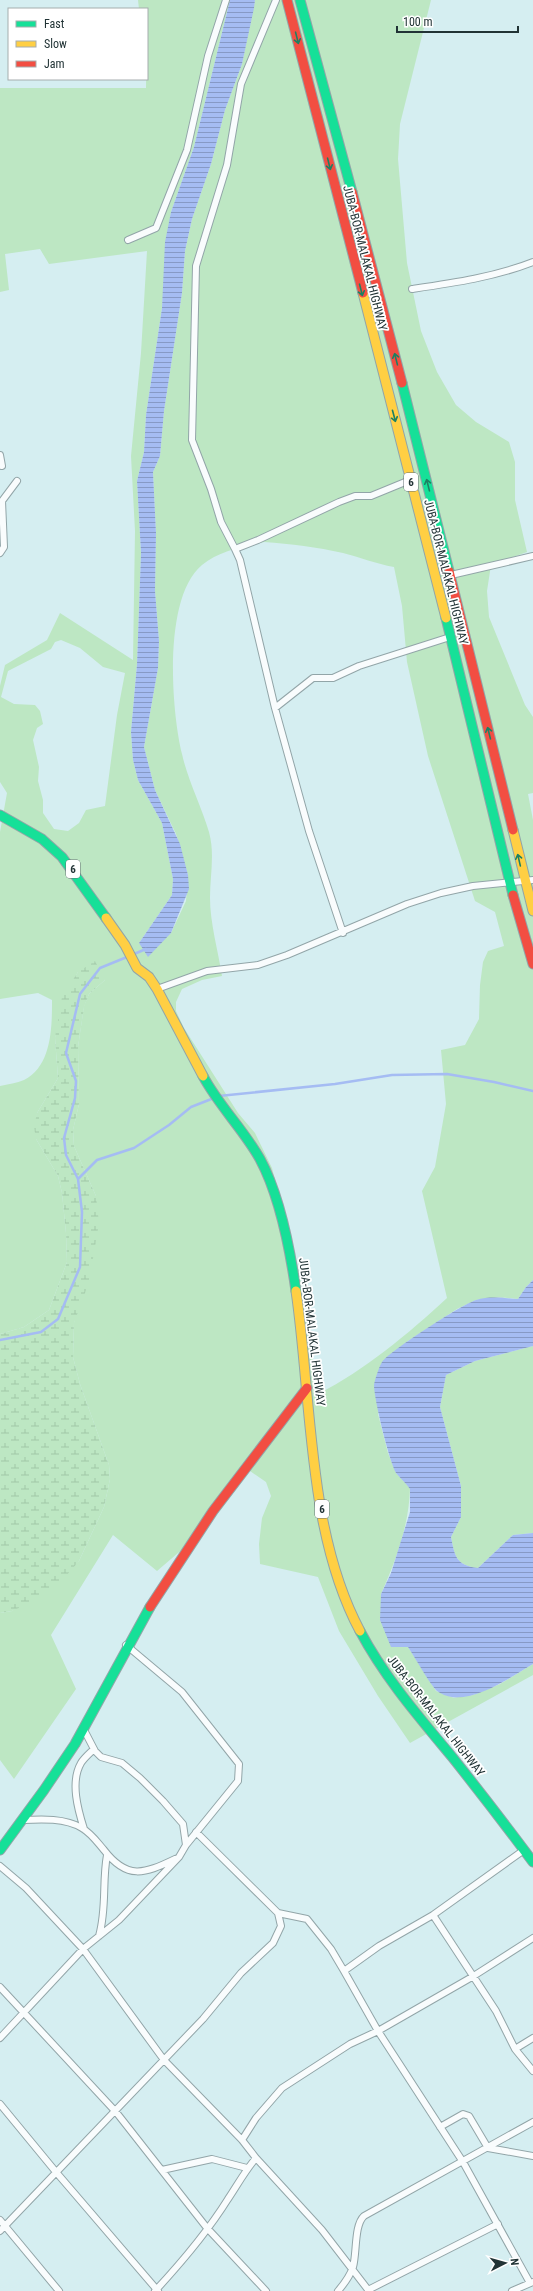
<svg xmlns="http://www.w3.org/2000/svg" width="533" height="2291" viewBox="0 0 533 2291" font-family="'Roboto Condensed',sans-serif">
  <defs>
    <pattern id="wetland-marsh" width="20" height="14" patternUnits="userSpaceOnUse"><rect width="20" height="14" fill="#bde7c3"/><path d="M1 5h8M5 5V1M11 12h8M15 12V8" fill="none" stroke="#a2c7a8"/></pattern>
    <pattern id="water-rules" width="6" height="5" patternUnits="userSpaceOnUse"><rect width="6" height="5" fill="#a5bcf3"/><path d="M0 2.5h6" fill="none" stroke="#8699c6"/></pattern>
  </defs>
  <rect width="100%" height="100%" fill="#d5eef1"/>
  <path fill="#bde7c3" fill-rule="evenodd" d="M138 0H230L194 147 171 212 162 308 146 415 144 452 137 481 141 553 137 664 131 732 133 760 138 780 162 823 173 879 172 895 139 943 171 933 186 901 188 875 176 834 155 790 144 747 158 668 159 641 155 591 156 533 153 472 160 456 164 411 182 293 185 251 192 219 211 164 225 110 242 64 255 0H431L400 124 398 159 407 263 421 331 437 372 456 405 476 422 509 442 515 462V500L527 552 491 565 487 591 489 617 525 705 533 717V793L528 794 533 820V1280L526 1287 518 1299 499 1297 476 1300 457 1309 405 1343 378 1414 388 1453 396 1473 410 1488C409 1526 396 1560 381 1594L408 1647 436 1691 454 1698 473 1695 500 1684 533 1664V1675L410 1743 378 1696 339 1631 318 1577 260 1564 259 1544 262 1518 271 1496 266 1482 250 1471 206 1529 157 1571 113 1535 51 1635 76 1689 14 1779 0 1760V1613L12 1611 79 1561 104 1507 110 1479 109 1465 80 1384 73 1357 74 1323 96 1196 74 1146 73 1130 79 1104 78 1047 84 1006 89 994 105 980 78 972 72 983 55 1038 58 1078 37 1113 36 1139 58 1176 62 1193 66 1233 67 1262 49 1310 24 1327 0 1334V1086C8 1084 17 1083 24 1080 52 1066 52 1027 52 1000L38 993 0 999V832L7 793 0 782V686L5 665 47 640 60 613 133 660 135 531 131 456 141 353 147 251 49 264 40 249 5 254 9 290 0 292V88H146L147 9H139ZM264 542C291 544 317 547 343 553 360 557 376 564 394 567L402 606 407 662 428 756 475 901 495 912 504 946 488 951 483 962 480 985 479 1019 465 1045 441 1050 446 1104 435 1167 422 1191 447 1298C408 1334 365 1370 318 1394L299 1271 272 1168 255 1133 238 1113 184 1028 176 1011V1002L182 989 202 980 222 976C218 950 210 923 210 898 210 875 215 854 209 832 201 805 188 781 182 754 171 709 163 597 202 565 219 551 243 547 264 542ZM61 640 80 648 103 667 125 673 117 715 105 806 86 810 79 823 68 831 54 829 43 813V800L38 781 39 767 33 740 37 728 43 724 40 711 35 705 14 704 1 697 8 671 51 649 55 642Z
    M533 1346V1533L513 1535 478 1568C456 1565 455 1557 451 1537L461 1517V1486L440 1407 446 1375 475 1361Z"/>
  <path fill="url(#wetland-marsh)" d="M95 961 105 980 89 994 84 1007 78 1047 79 1104 73 1130 74 1146 96 1196 99 1223 89 1282 74 1323 73 1357 80 1384 109 1465 110 1479 104 1507 79 1561 60 1583 39 1599 12 1611 0 1613V1334L24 1327 49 1310 67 1262 66 1233 62 1193 58 1176 36 1139 34 1127 37 1113 58 1078 55 1038 62 997 78 972Z"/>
  <path fill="url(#water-rules)" d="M230 0H255L254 8 242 64 225 110 211 164 192 219 185 251 182 293 164 411 160 456 153 472 156 533 155 591 159 641 158 668 144 747 155 790 180 844 188 875 189 889 171 933 148 957 139 943 172 895 173 879 162 823 138 780 133 760 131 732 137 664 141 553 137 481 144 452 146 415 162 308 165 242 171 212 194 147Z
    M533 1280V1346L475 1361 446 1375 440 1407 461 1486V1517L451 1537C455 1557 456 1565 478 1568L513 1535 533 1533V1664C509 1678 464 1711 437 1691 431 1686 414 1656 408 1647H391L380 1620 381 1594 391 1573 410 1512V1489C406 1483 400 1478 396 1473 389 1461 374 1399 374 1385 375 1379 379 1367 382 1362 391 1350 461 1305 476 1300 489 1296 504 1298 518 1299L526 1287Z"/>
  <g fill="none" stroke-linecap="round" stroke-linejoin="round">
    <path stroke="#a5bcf3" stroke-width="2.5" d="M134 954 146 949
      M219 1096 335 1084 392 1075 447 1074 494 1082 533 1091
      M78 1179 97 1160 134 1148 169 1125 191 1107 214 1098
      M0 1340 41 1332 58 1319 80 1267 82 1212 78 1179 66 1155 64 1138 75 1098 76 1081 66 1053 80 994 100 968 127 957"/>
    <g stroke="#92a5a8" stroke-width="8">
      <path id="street" d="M128 240 156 228 187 150 208 56 226 0
        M412 289C453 283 495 277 533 262
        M0 455 2 466
        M235 549 221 522 211 489 192 440 196 266 227 165 241 84 276 0
        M0 553 4 547 2 501 17 481
        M451 575 533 556
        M275 708 240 560 235 549 258 540 339 502 355 496H371L410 480
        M343 933 309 831 275 708 313 678H333L359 666 450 637
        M157 989 207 971 258 965 287 955 407 904 441 893 473 886 533 880
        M126 1645 182 1692 239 1764 238 1781 186 1845
        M23 1820C42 1819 65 1818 82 1828 92 1834 97 1842 104 1850 127 1880 144 1874 175 1859
        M84 1829C78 1810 70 1782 81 1763 84 1758 90 1753 94 1749
        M524 1850 433 1915 379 1946 344 1971 378 2031 463 2162 530 2283
        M0 1866 26 1888 83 1949 164 2060 242 2140 256 2158
        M278 1913 307 1919 331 1949 344 1971
        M433 1915 496 2011 515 2049 533 2071
        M99 1936C107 1908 102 1882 107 1855
        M0 1987 116 2112 207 2228 266 2291
        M0 2038 83 1949 119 1920 179 1857 186 1845 183 1824 163 1801 140 1778 122 1763 101 1757 95 1751 83 1728
        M515 2049 533 2038
        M0 2104 56 2172 158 2291
        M440 2127 463 2114 469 2116 488 2148 533 2156
        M242 2140 256 2118 282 2088 350 2044 378 2031 472 1977 533 1938
        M162 2170 212 2159 247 2168
        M0 2220 59 2291
        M0 2231 203 2019 241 1973 273 1943 281 1926 278 1913 196 1832
        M368 2290 498 2224
        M155 2291C181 2263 208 2231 228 2199 238 2184 245 2171 256 2158L322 2230 369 2291
        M338 2291C344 2284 350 2276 353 2267 357 2253 354 2225 364 2216L533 2122
        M512 2291 533 2282"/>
    </g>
    <g stroke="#92a5a8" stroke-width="11">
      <path id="fast" d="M300 0 352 192
        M402 383 449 571
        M446 618 513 895
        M0 815 42 839 62 857 106 918
        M203 1076C219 1106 244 1130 260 1159 280 1196 290 1249 296 1291
        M360 1631C385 1678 419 1717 453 1758 480 1792 507 1827 533 1862
        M0 1850 44 1790 75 1744 150 1607"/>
    </g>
    <g stroke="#92a5a8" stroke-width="11">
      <path id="slow" d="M363 293 446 618
        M513 830 533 911
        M106 918 125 945 137 968 149 977 157 989 203 1076
        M296 1291C312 1400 307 1532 360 1631"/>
    </g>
    <g stroke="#92a5a8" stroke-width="11">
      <path id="jam" d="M287 0 363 293
        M352 192 402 383
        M449 571 513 830
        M513 895 533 964
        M150 1607 213 1511 307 1388"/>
    </g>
    <use href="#street" stroke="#f9fcfd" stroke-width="6"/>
    <use href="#fast" stroke="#16e098" stroke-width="9"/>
    <use href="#slow" stroke="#ffcf43" stroke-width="9"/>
    <use href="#jam" stroke="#f24e42" stroke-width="9"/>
  </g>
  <defs><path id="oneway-shaft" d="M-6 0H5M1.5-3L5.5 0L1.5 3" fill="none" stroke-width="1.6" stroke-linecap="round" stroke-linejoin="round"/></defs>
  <g stroke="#1c8162">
    <use href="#oneway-shaft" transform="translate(297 38) rotate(76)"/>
    <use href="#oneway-shaft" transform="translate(329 164) rotate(76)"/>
    <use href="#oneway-shaft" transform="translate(361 290) rotate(76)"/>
    <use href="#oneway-shaft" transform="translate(396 359) rotate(-104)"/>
    <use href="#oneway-shaft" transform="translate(394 416) rotate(75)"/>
    <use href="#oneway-shaft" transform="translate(428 485) rotate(-104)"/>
    <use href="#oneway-shaft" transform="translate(489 733) rotate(-104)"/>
    <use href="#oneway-shaft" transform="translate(519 860) rotate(-103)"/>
  </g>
  <g text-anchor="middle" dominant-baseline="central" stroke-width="3.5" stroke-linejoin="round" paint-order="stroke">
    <g fill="#fff" stroke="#647072" stroke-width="1">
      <rect x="404" y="473" width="14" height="18" rx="3"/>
      <rect x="66" y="860" width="14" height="18" rx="3"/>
      <rect x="315" y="1500" width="14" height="18" rx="3"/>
    </g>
    <g font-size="11" font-weight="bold" fill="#213335">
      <text x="411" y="482">6</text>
      <text x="73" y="869">6</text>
      <text x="322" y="1509">6</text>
    </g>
    <g font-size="12" fill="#213335" stroke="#fff">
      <text transform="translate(365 258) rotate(76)">JUBA-BOR-MALAKAL HIGHWAY</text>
      <text transform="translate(446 572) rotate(76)">JUBA-BOR-MALAKAL HIGHWAY</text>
      <text transform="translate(312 1332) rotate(83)">JUBA-BOR-MALAKAL HIGHWAY</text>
      <text transform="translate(436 1716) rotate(52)">JUBA-BOR-MALAKAL HIGHWAY</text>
    </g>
  </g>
  <rect x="8" y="8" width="140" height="72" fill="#ffffff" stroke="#a6adae"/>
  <rect x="16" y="21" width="20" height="6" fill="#16e098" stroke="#a6adae"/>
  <text x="44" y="28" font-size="12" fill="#213335">Fast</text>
  <rect x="16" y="41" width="20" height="6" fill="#ffcf43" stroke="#a6adae"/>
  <text x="44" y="48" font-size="12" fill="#213335">Slow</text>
  <rect x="16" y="61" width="20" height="6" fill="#f24e42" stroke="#a6adae"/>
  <text x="44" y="68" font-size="12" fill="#213335">Jam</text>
  <g transform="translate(505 2263) rotate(84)" stroke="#ffffff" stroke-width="3" paint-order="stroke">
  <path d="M0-3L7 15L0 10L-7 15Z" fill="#213335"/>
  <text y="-6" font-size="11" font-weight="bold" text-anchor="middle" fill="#213335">N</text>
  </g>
  <path d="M397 26v6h121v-6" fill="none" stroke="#213335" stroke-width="2"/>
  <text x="403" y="26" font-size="12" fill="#213335" stroke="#ffffff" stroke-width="3" paint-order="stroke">100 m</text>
</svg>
